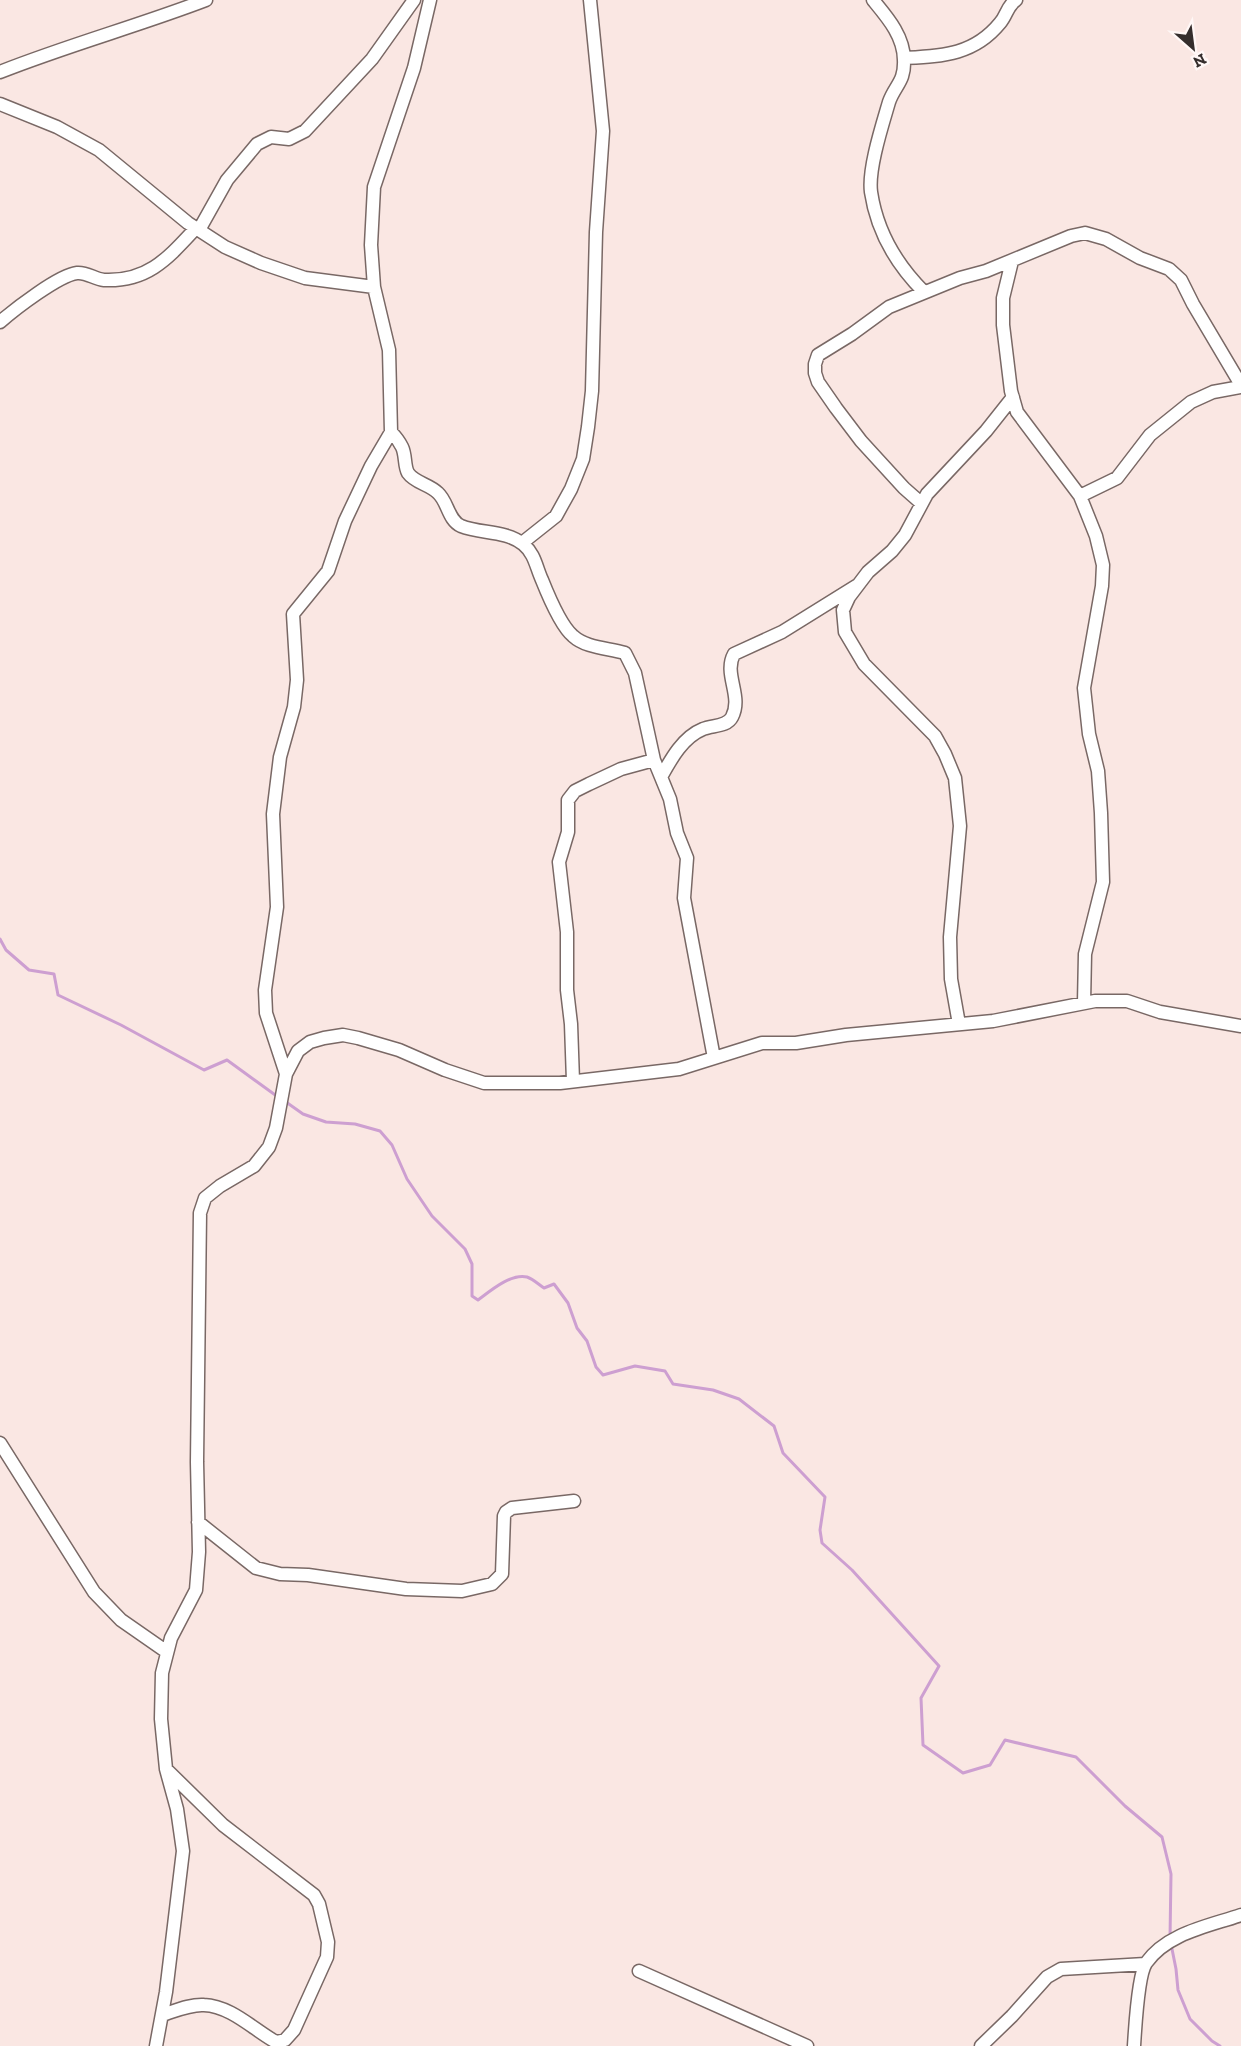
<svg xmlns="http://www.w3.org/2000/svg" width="1241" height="2046" viewBox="0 0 1241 2046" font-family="'Zilla Slab',serif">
  <rect width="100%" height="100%" fill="#fae7e3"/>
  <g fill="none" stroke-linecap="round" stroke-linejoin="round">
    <path stroke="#cd9fd1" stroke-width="3" d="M0 939 6 950 29 970 54 974 58 995 121 1025 204 1070 227 1060 278 1097
      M286 1102 303 1114 326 1122 355 1124 380 1131 392 1145 407 1179 432 1216 465 1249 472 1264V1296L478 1300C490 1291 511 1273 527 1277 533 1279 538 1284 544 1288L554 1284 568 1303 577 1328 587 1341 596 1367 603 1375 635 1366 665 1371 673 1384 713 1390 739 1399 774 1426 783 1453 825 1497 820 1530 822 1543 852 1570 939 1666 921 1698 923 1745 963 1773 990 1765 1005 1740 1076 1757 1125 1806 1162 1837 1171 1874 1170 1938
      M1171 1944 1176 1969 1178 1990 1190 2019 1212 2041 1220 2046"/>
    <g stroke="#796865" stroke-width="15">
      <path id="minor" d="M873 0C887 17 904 36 904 60 905 82 895 85 889 102 882 126 868 169 871 192 877 232 897 265 924 292
        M905 58C942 56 974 55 1000 23 1007 15 1007 6 1016 0
        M0 72C68 45 138 26 206 0
        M0 104 57 127 99 150 188 223 225 247 261 263 305 278 374 287
        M199 230 227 180 257 144 271 137 289 139 305 131 372 59 414 0
        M1012 261 1003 298V325L1011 391 1017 412 1080 496 1096 536 1103 565 1102 586 1084 688 1089 734 1098 771 1101 813 1103 882 1085 954 1084 1003
        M0 322C15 309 59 275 77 273 87 272 94 279 104 280 148 282 168 258 196 228
        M391 432C395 436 399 441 402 447 406 455 404 466 408 473 415 483 429 484 438 493 448 502 448 520 461 526 481 534 505 530 523 544 535 554 536 567 542 580 548 595 561 626 573 636 586 648 608 648 625 653L635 673 654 760 670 799 677 833 687 858 684 898 714 1058
        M1080 496 1117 478 1150 435 1191 402 1213 392 1241 387
        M921 503 904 488 861 441 836 408 818 382 815 373V364L818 355 852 334 889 307 960 278 986 271 1071 236 1085 233 1106 239 1140 258 1169 269 1181 280 1193 304 1241 385
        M522 543 556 516 571 489 583 459 588 427 592 391 596 232 603 131 590 0
        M661 777C671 759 683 737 703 729 712 725 727 727 732 717 743 696 723 674 734 654L782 632 856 586
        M959 1024 951 979 950 937 960 826 955 778 945 754 935 736 864 664 845 632 843 610 849 597 868 572 892 551 905 535 927 494 986 431 1013 397
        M286 1074 266 1013 265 990 277 907 273 814 280 757 294 707 297 680 293 614 328 571 345 521 371 466 391 432 389 350 374 287 371 245 374 187 414 68 430 0
        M573 1081 571 1024 567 990V932L559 862 568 832V800L575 791 589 784 621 769 654 760
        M0 1443 94 1592 121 1620 167 1652
        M198 1522 256 1568 280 1574 308 1575 406 1589 462 1591 492 1584 502 1574 504 1516 506 1512 512 1508 574 1501
        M639 1971 807 2046
        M162 2015C175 2011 190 2004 204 2005 231 2006 254 2030 276 2042L285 2040 294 2030 327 1957 328 1942 319 1904 314 1895 223 1825 167 1770
        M156 2046 166 1992 183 1851 177 1809 166 1769 161 1719 162 1673 171 1638 196 1590 199 1552 197 1462 200 1213 205 1198 220 1186 254 1166 269 1147 276 1128 286 1074 298 1051 310 1042 324 1038 343 1035 358 1038 399 1050 445 1070 484 1083H560L679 1069 762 1043H796L846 1035 993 1021 1095 1001H1127L1160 1012 1241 1026
        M981 2046 1012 2016 1047 1977 1061 1969 1145 1964
        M1134 2046C1135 2030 1138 1975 1146 1963 1167 1933 1209 1926 1241 1915"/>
    </g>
    <use href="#minor" stroke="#fff" stroke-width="12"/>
  </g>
  <g transform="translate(1193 48) rotate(152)" stroke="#fff7f6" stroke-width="4.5" paint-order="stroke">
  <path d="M0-4.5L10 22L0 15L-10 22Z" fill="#342d2c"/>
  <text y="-9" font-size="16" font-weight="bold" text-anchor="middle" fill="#342d2c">N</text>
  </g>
</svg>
